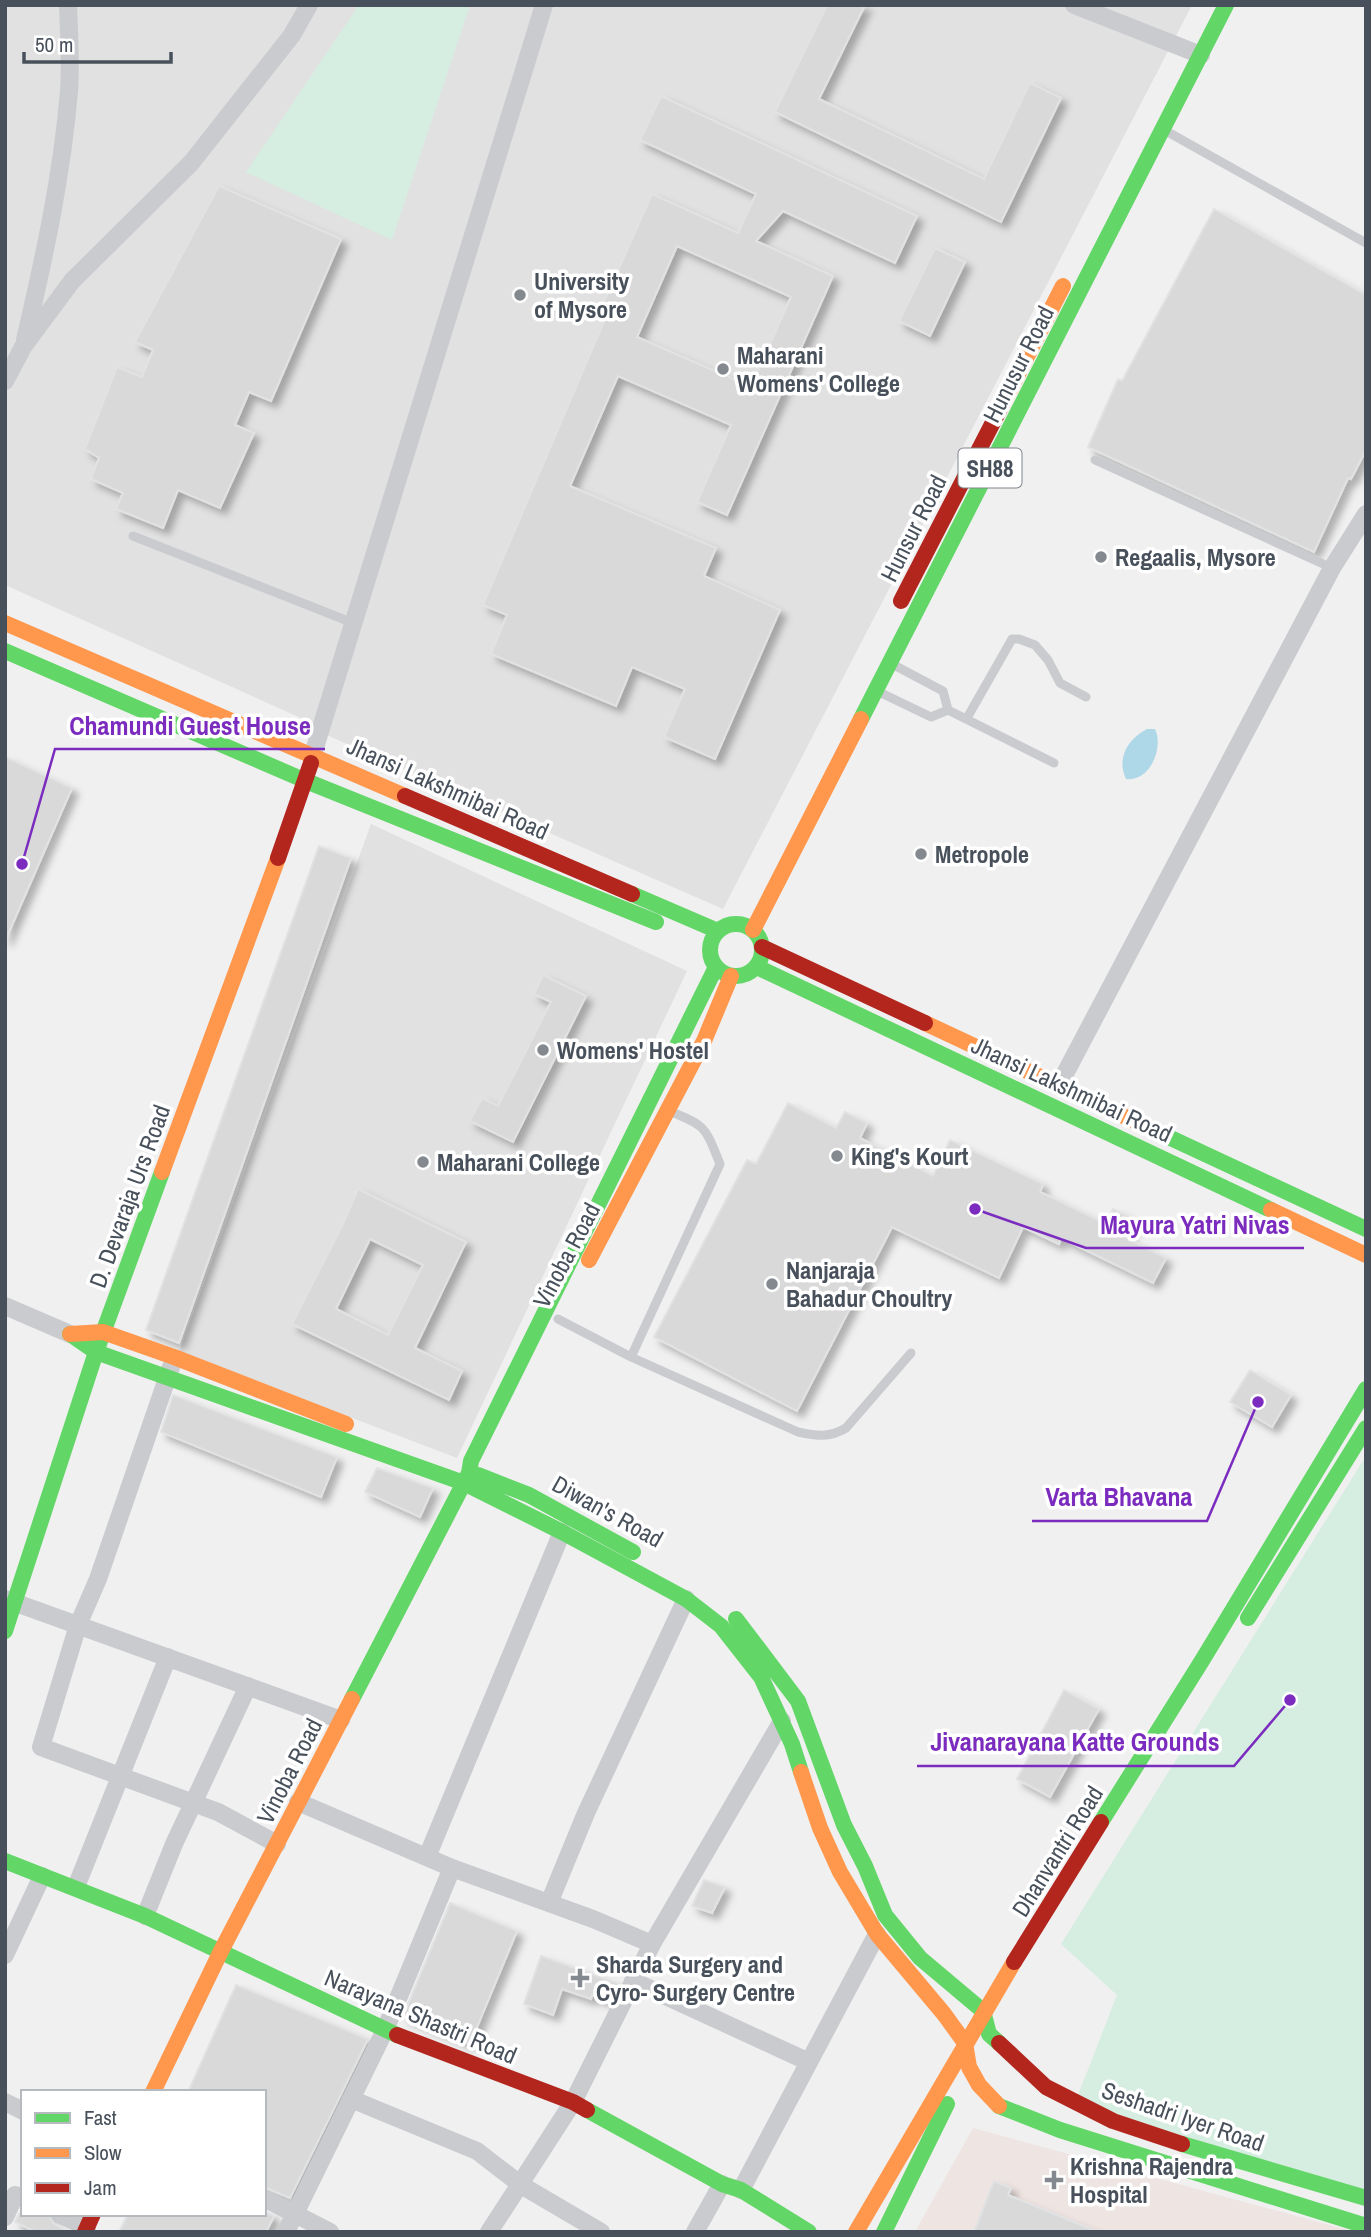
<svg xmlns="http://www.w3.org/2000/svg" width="1371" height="2237" viewBox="0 0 1371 2237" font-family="'Archivo Narrow',sans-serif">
  <defs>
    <filter id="shadow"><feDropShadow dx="6" dy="6" stdDeviation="3.5" flood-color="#0004"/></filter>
  </defs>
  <rect width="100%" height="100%" fill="#f0f0f0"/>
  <path fill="#e2e1e1" d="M5 5H1192L723 909 322 733 323 728 5 585Z
    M371 824 687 971 457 1458 179 1352Z"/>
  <path fill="#eee4e2" d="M973 2128 1355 2232H915Z"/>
  <path fill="#d6ede1" d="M359 5H470L392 240 246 172Z
    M1366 1456V2194L1073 2108 1117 1995 1061 1944Z"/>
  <path fill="#aed8e8" d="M1147 729H1155C1164 748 1150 782 1126 779 1116 758 1128 739 1147 729Z"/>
  <path fill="#d9d9da" stroke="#e1e2e3" stroke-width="2" fill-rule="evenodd" filter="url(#shadow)" d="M827 5H865L819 99 984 179 1030 83 1061 98 1001 222 775 112Z
    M661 96 917 216 895 263 783 211 756 241 833 276 727 515 697 502 731 425 618 376 570 486 716 548 704 576 780 610 715 759 664 737 685 689 632 667 616 706 491 654 507 615 483 605 611 305 604 302 652 194 738 233 756 194 640 140ZM677 246 791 297 751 387 637 337Z
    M219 186 341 239 271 401 249 392 235 425 254 433 220 508 178 490 163 528 116 509 123 493 91 479 99 458 85 449 117 367 142 377 153 350 135 342Z
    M1214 209 1366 295V450L1351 479 1348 478 1314 552 1088 447 1118 379 1122 381Z
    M935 248 965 262 930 336 899 321Z
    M5 757 72 788 5 941Z
    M319 846 351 858 179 1343 146 1330Z
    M543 975 586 996 513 1142 470 1121 482 1098 498 1106 551 1002 534 994Z
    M788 1103 836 1128 845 1112 867 1123 860 1138 933 1176 950 1140 1043 1184 1040 1192 1106 1224 1113 1209 1135 1220 1126 1238 1166 1258 1153 1283 1061 1238 1059 1244 1023 1227 999 1278 892 1227 797 1411 654 1337 747 1160 756 1164Z
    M358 1189 466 1242 415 1348 462 1371 449 1400 292 1324 342 1226ZM370 1239 423 1265 388 1335 336 1309Z
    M1250 1370 1291 1395 1272 1427 1230 1402Z
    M173 1395 337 1457 321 1497 161 1432Z
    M377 1468 433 1488 420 1517 365 1492Z
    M1064 1690 1099 1709 1050 1797 1017 1779Z
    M704 1880 725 1887 712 1913 692 1906Z
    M450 1903 517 1931 470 2044 403 2016Z
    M541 1956 620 1984 610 2002 592 1995 591 1999 562 1989 553 2015 524 2004Z
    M236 1985 368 2039 290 2198 264 2187V2092H188Z
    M994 2181 1011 2188 1008 2195 1098 2232H974Z
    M264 2211 274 2216 266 2232H119L128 2214H264Z
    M19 2214H48L54 2224 70 2232H36L15 2222Z"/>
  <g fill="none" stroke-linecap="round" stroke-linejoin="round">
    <path stroke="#cacbce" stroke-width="9" d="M1166 131 1366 243
      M1095 460 1332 568
      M133 536 353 623
      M892 664 943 691 948 710
      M877 691 931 717 948 710 1054 763
      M967 718 1012 639H1019L1035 645 1048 660 1060 683 1086 697
      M558 1319 631 1357 798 1432C817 1436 829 1438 846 1428L911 1353
      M631 1357 720 1164C705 1127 707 1126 669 1111"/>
    <path stroke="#cacbce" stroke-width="18" d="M1074 5 1201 55
      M25 340C44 258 62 176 69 91 71 63 69 34 68 5
      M5 381 23 347 72 281 191 163 292 35 309 5
      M313 754 544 5
      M1059 1085 1332 568 1366 514
      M5 1306 70 1334
      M171 1367 98 1579 78 1625 41 1747 218 1812 277 1844
      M5 1599 341 1720
      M298 1802 452 1868 593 1919 652 1944
      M427 1857 562 1532
      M76 1887 168 1657
      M549 1903 586 1813 686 1599
      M145 1916 174 1844 248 1686
      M5 1955 42 1876
      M633 1981 809 2062
      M351 2099 477 2151 521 2185 601 2232
      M5 2102 23 2111
      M741 2190 877 1934
      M264 2198 330 2232
      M59 2214 87 2227
      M5 2217 15 2195 23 2198
      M286 2232 385 2030 452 1868
      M489 2232 573 2102 652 1944 782 1721
      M695 2232 722 2184"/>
    <path stroke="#63d668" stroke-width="16" d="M5 651 306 781 656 922
      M861 719 1226 5
      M632 894 718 931
      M710 950a26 26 0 1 1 52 0a26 26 0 1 1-52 0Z
      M757 967 1271 1210
      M1162 1134 1366 1229
      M70 1334 96 1352 464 1483 562 1532 686 1599 721 1626 761 1677 792 1744 801 1772
      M478 1475 529 1495 633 1552
      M1248 1618 1366 1428
      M736 1619 798 1701 844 1825 865 1866 885 1915 920 1958 983 2011 989 2034 999 2043
      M5 1631 96 1352 162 1172
      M352 1699 469 1473 471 1461 716 967
      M1101 1822 1203 1659 1366 1389
      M5 1861 145 1916 397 2035
      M999 2106 1060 2130 1366 2226
      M587 2110 722 2184 741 2190 809 2232
      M1182 2144 1366 2198
      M884 2232 947 2104"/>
    <path stroke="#ff974d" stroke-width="16" d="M1003 403 1063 286
      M5 623 405 796
      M753 930 861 719
      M925 1023 1162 1134
      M162 1172 278 858
      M1271 1210 1366 1255
      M589 1260 704 1041 731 976
      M70 1334 103 1332 174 1357 346 1424
      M801 1772 820 1828 840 1872 877 1934 944 2014 965 2043 969 2067 979 2085 999 2106
      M153 2092 220 1953 352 1699
      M856 2232 1014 1962"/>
    <path stroke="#b3261e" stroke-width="16" d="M901 601 1003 403
      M405 796 632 894
      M278 858 311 763
      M762 947 925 1023
      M1014 1962 1101 1822
      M397 2035 573 2102 587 2110
      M999 2043 1046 2087 1113 2121 1182 2144
      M85 2232 93 2214"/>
  </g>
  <g fill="#83898f" stroke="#fff" stroke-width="2.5">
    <circle cx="520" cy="295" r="7"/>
    <circle cx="723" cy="369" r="7"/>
    <circle cx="1101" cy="557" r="7"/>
    <circle cx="921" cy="854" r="7"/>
    <circle cx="543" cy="1050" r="7"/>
    <circle cx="837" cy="1156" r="7"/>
    <circle cx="423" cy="1162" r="7"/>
    <circle cx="772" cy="1284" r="7"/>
    <path d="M576.5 1967.5h7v7h7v7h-7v7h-7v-7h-7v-7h7z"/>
    <path d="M1050.5 2169.5h7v7h7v7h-7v7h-7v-7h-7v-7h7z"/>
  </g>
  <g text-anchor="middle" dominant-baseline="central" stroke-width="7" stroke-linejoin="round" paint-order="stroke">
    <rect fill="#fff" stroke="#7f858c" stroke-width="2" x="958.5" y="448.5" width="63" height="39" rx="5"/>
    <g font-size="23" font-weight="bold" fill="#48515b">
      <text x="990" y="468">SH88</text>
    </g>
    <g font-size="24" font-weight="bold" fill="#48515b" stroke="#fff" text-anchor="start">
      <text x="534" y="281">University<tspan x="534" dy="28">of Mysore</tspan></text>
      <text x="737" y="355">Maharani<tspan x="737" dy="28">Womens' College</tspan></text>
      <text x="1115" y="557">Regaalis, Mysore</text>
      <text x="935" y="854">Metropole</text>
      <text x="557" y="1050">Womens' Hostel</text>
      <text x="851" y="1156">King's Kourt</text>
      <text x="437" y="1162">Maharani College</text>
      <text x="786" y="1270">Nanjaraja<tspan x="786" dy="28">Bahadur Choultry</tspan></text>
      <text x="596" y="1964">Sharda Surgery and<tspan x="596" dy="28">Cyro- Surgery Centre</tspan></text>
      <text x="1070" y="2166">Krishna Rajendra<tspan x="1070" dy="28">Hospital</tspan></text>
    </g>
    <g font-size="24" fill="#48515b" stroke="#fff">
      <text transform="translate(1018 364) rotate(-63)">Hunusur Road</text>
      <text transform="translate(913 528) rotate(-63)">Hunsur Road</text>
      <text transform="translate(448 788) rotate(24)">Jhansi Lakshmibai Road</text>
      <text transform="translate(1072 1089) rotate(25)">Jhansi Lakshmibai Road</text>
      <text transform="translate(129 1196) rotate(-70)">D. Devaraja Urs Road</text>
      <text transform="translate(566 1255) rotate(-62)">Vinoba Road</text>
      <text transform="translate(608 1511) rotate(29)">Diwan's Road</text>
      <text transform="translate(289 1771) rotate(-63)">Vinoba Road</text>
      <text transform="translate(1057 1851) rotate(-58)">Dhanvantri Road</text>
      <text transform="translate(421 2016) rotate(23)">Narayana Shastri Road</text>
      <text transform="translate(1183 2116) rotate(19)">Seshadri Iyer Road</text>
    </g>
  </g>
  <path fill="none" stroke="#7b2cbf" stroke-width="2.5" d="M22 864L55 749H325M975 1209L1086 1248H1304M1258 1402L1207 1521H1032M1290 1700L1234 1766H917"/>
  <g fill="#7b2cbf" stroke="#fff" stroke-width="2.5">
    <circle cx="22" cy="864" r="7"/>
    <circle cx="975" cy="1209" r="7"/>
    <circle cx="1258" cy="1402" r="7"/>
    <circle cx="1290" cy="1700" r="7"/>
  </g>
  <g font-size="26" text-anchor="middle" font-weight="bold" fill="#7b2cbf" stroke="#fff" stroke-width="7" stroke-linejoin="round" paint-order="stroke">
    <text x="190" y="735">Chamundi Guest House</text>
    <text x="1195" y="1234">Mayura Yatri Nivas</text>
    <text x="1119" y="1506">Varta Bhavana</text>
    <text x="1075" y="1751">Jivanarayana Katte Grounds</text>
  </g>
  <rect width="1371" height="2237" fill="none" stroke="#48515b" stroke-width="14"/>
  <rect x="21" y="2090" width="245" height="126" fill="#ffffff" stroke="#b6b9bd" stroke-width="2"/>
  <rect x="35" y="2113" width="35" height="10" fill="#63d668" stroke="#b6b9bd" stroke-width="2"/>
  <text x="84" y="2125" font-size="21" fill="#48515b">Fast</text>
  <rect x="35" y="2148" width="35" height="10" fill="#ff974d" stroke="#b6b9bd" stroke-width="2"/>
  <text x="84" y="2160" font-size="21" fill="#48515b">Slow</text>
  <rect x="35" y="2183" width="35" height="10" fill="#b3261e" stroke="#b6b9bd" stroke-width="2"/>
  <text x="84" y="2195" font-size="21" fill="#48515b">Jam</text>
  <path d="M24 52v10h147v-10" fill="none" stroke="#48515b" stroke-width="3.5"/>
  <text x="35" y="52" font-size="21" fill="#48515b" stroke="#ffffff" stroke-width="5" paint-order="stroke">50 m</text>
</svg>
